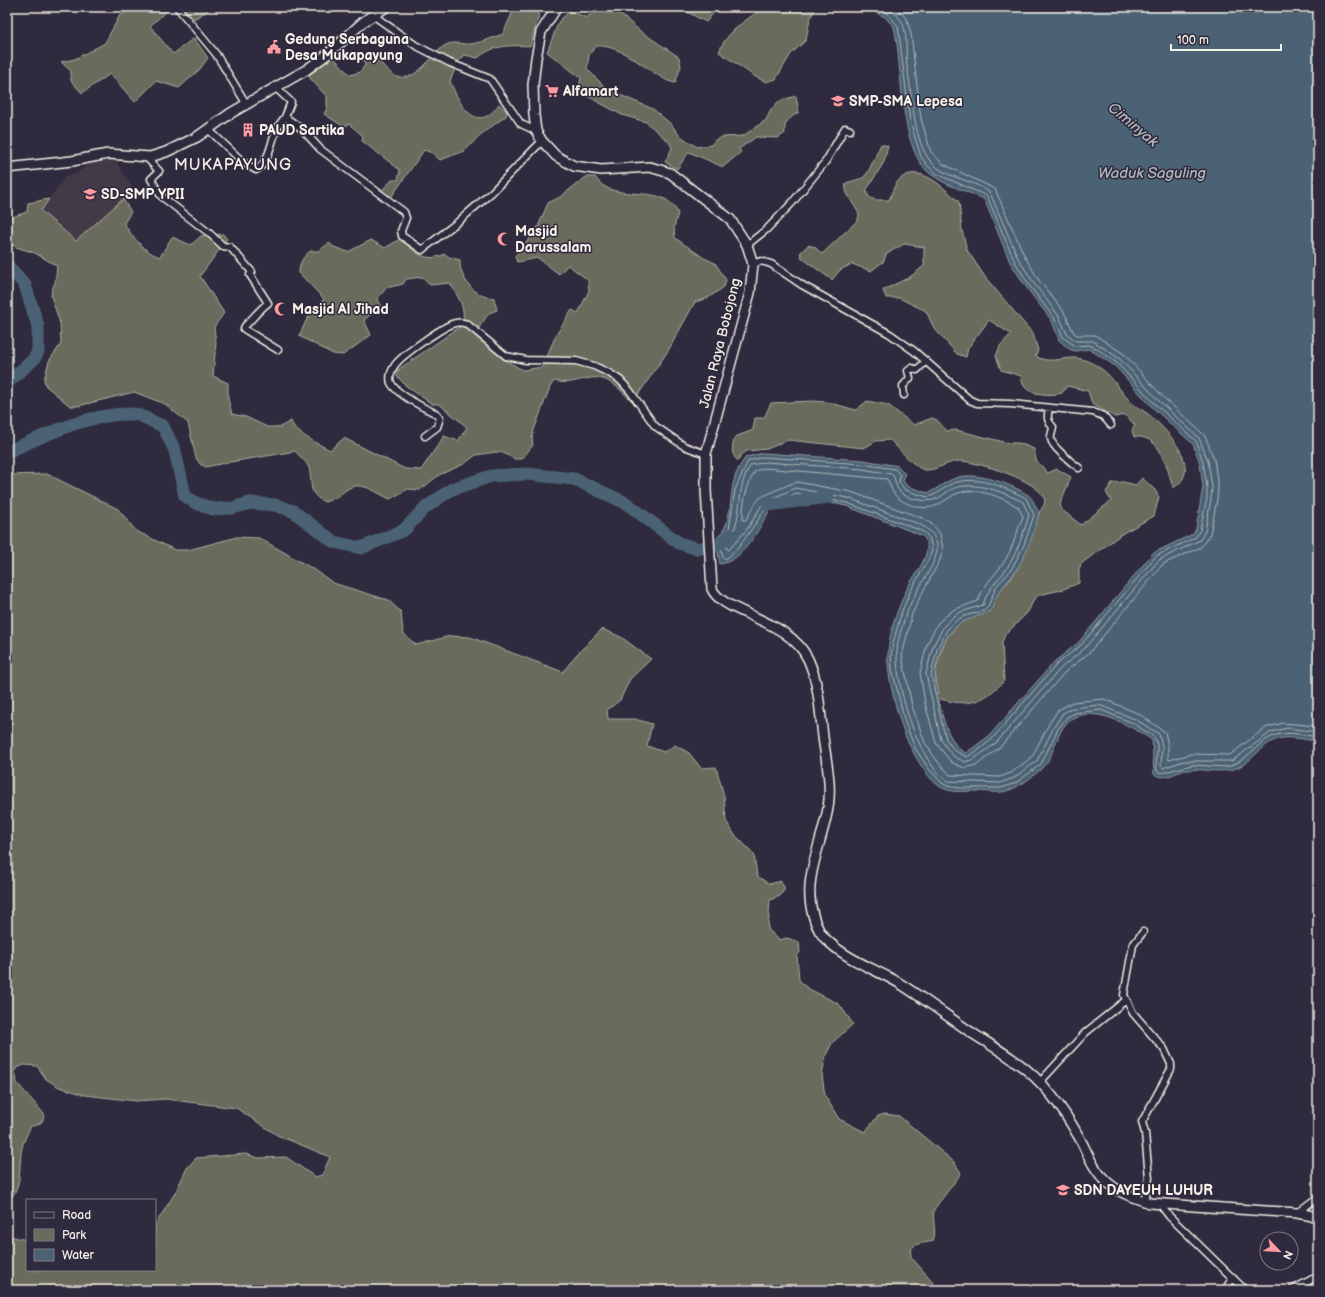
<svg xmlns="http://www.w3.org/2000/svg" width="1325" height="1297" viewBox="0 0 1325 1297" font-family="'Balsamiq Sans',sans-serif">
  <rect width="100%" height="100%" fill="#2f2a3d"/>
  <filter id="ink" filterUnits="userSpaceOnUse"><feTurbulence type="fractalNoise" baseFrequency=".025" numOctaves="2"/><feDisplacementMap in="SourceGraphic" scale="8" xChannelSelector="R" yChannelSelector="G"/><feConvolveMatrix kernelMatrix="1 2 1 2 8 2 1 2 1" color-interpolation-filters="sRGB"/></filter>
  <g filter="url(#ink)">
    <path fill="#433a47" d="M112 155 134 190 76 241 41 210 65 177 75 174 94 160Z"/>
    <path fill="#6a6b5d" stroke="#afaea2" d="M139 7H171L150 26 173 54 194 38 208 58 200 69 179 88 156 81 135 102 110 74 82 93 71 81V71L61 62 75 59 105 43 120 15Z
      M182 7H213L194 19Z
      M515 7H531L539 15 530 46C511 45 492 45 478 58L465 55 458 62 450 81C455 93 467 123 485 117 490 116 496 108 499 104L507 112 506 116 480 135 465 151 440 160 432 153 424 150 392 196 383 194 382 190 392 180H398L400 170 362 141 363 136 349 124 344 127 324 114 327 108V97L308 76 333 57 350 75 360 72 365 65 363 58C377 49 386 75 398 77 418 81 430 56 444 46 453 40 462 45 471 44 483 42 492 38 503 34Z
      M595 7H612L640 31 679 57 681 66 675 83 668 81C646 70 621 44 596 46L589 55 587 69 608 90 653 109 671 124 679 135 697 147 711 145 715 140 722 137 743 136 766 120 772 108 782 100 796 96 799 112C790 118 783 122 785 133L778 138 756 137 739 149 741 152 723 167 689 152 677 169 665 162 672 148 669 142 646 122 622 115 578 91 581 78 547 52 559 21 570 11 587 18Z
      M678 7H714L715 11 706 22Z
      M765 7H816L810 19 806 40 791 54 776 79 766 82 754 76 719 52C726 32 747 19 765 7Z
      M881 144 888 146 884 162 866 191 869 197 875 200H889C892 194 894 184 899 180 919 161 945 189 959 202L962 230 967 250 985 277 1033 334 1038 350 1036 356C1047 364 1061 358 1074 358 1083 358 1093 363 1100 368 1113 376 1120 392 1131 402 1136 407 1143 410 1148 414 1167 429 1205 470 1173 488 1167 467 1161 434 1134 437L1132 431 1135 425 1125 415 1115 417 1092 404 1088 391 1067 386 1062 393C1052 396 1030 395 1024 386 1022 384 1022 379 1021 376L1001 370 996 356 1000 346 1011 334 989 320 968 348 966 357 957 354 934 328 926 311 899 298H886L883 290 910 277 924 266V247L904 244 886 254 884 261 871 271 852 264 840 270 832 280 802 258 800 253 808 245 815 247 822 254 858 220 859 214C855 205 843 193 846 183L863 178 868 172Z
      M586 177H595C614 207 662 179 678 213L674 228 675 238 704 258 715 263 726 280 724 287 708 298 695 302 668 351 633 402C622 392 608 375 591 378 574 380 572 385 554 381L550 387 534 430 532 438 533 445 522 459H515L503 453 496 452 476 455 464 464 439 475 420 490 408 489 390 499C376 493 361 479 346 490 339 495 334 499 325 502 307 494 313 484 309 468 307 462 299 456 295 451 265 457 235 460 206 467L200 464 196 458 188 423 165 404 134 392 78 406H70L46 386 44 380 49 361 61 344 60 323 51 296 52 289 55 283 57 266 35 253 16 247 7 242V212L12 217 27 212 28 203 49 199 41 211 76 241 123 199 131 212 124 223C132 237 144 252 160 257L172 237 191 245 201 236 223 234 227 239 200 276 224 313 214 327 216 343 213 376 228 383V399L232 414 246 417 267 427H280L291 421C296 435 318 443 330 450L344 438 405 469 421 470 444 436 458 441 467 427 439 404H432L405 385 396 375 399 369 461 326C468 310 458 297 450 283L430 285 423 277 406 279 403 284 386 288 377 300 381 306 364 320 371 335 343 355 333 354 299 336 307 319 324 299 299 273C299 262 303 258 310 251H319L329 243 334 247 348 252 371 240 385 248 400 239C415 251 425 264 445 254L449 257 460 260C459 273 468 287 479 294 483 297 490 297 494 298L497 310 489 313 474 335 504 360 523 370 542 367 556 335 572 310 578 313 589 291 588 280 568 265 559 274 538 258 517 262 515 256 537 229 548 203 560 197Z
      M812 401 827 402 856 410 867 401 888 405 914 425 932 418 937 420 947 431 956 430 1008 443H1019L1034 449 1036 460 1048 473 1057 469 1071 477 1060 504 1062 510 1081 525 1111 501 1106 492 1112 483 1123 482 1136 485 1142 478 1155 490 1159 497 1154 516 1123 533 1082 563 1079 569V583L1061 590 1039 595 1034 599 1028 612 1005 635 1002 642 1004 681C982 703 970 707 940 699L935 674 940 654 947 637 960 623 992 609C995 590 1007 586 1016 571 1026 553 1031 534 1038 515 1040 509 1047 505 1044 498 1038 480 978 462 960 461 949 461 936 471 925 470 916 469 897 447 890 440L876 441 864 448 788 440 767 449 747 451 741 455 738 461C730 454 732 446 735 437L753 430 755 418H764L771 403Z
      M47 474 118 509 136 531 175 550H188L237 537 259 538 315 570 333 583 388 600 401 612 403 633 416 645 450 636 470 637 563 672 576 655 602 629 621 637 651 659 630 679 620 700 607 710 608 719H635L652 724 647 746 664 752 675 745 689 753 701 768 716 767 724 796 726 821 734 834 754 854 757 876 769 884 781 881 785 889 780 896 770 900 768 929 779 940 787 938 799 942 800 952 797 956 799 980 807 988 839 1004 853 1024 832 1043 826 1055 822 1075 825 1096 839 1119 865 1132 878 1116 885 1114 899 1116 954 1162 961 1173C957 1180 935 1207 934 1210 932 1221 937 1230 933 1241 923 1244 908 1242 911 1257L934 1283 931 1290H7V1237L9 1236 27 1240V1270H155V1225L175 1193 187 1168 196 1158 246 1154 258 1158 286 1157 315 1177 322 1175 330 1157 277 1135 236 1108 165 1099 136 1101 85 1095 59 1087 46 1079 37 1066 24 1065 15 1069 17 1083 45 1115C42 1123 39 1126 31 1126 28 1132 25 1138 23 1144 17 1163 25 1187 7 1202V475Z"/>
    <path fill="#4b6275" stroke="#8f9ba3" d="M864 7H1318V741C1304 740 1286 734 1273 741 1260 747 1252 761 1239 767 1223 775 1205 768 1188 770 1175 771 1166 782 1154 774L1152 740C1132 727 1100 707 1075 717 1056 725 1056 755 1043 767 1033 777 1016 790 1002 792 994 793 984 791 975 791 965 791 954 793 945 789 931 784 919 763 912 750 901 731 886 677 888 654 889 633 897 610 906 591 913 575 929 560 927 542L923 536 846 506 796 496 776 509 770 510C759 528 744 561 720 564L716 540C718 536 723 532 725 527 735 503 726 482 746 457L764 453 863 460 898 466 905 474 903 481 907 486 928 493C939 488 947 480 959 477 977 472 1012 484 1028 495 1033 498 1036 508 1039 513 1034 533 1026 557 1014 573 1005 586 995 593 992 609 978 620 963 616 950 633 943 641 934 664 935 676 936 695 946 746 966 753L989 736 1055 661 1078 643 1153 553 1193 534 1196 529 1203 487 1200 463 1193 444 1152 407 1115 366 1089 349 1075 351 1069 349 1059 340 1052 321 1026 287 1010 262 984 199C966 191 944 185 929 173 898 147 903 64 894 27L885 17Z"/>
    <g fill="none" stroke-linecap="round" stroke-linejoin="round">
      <path stroke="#b0b8ba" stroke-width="1" d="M874 7 888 14 898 26 910 121 921 157 928 166 937 174 987 196 1014 260 1029 285 1055 319 1063 337 1075 346 1089 345 1096 348 1117 363 1155 404 1196 441 1203 462 1207 487V498L1200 530 1196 537 1156 556 1081 645 1057 664 992 739 980 749 967 757 955 751 946 739 942 724 931 675 937 649 947 630 957 620 964 616 984 611 988 607 996 587 1011 570 1024 545 1034 515 1026 498C1004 487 974 473 949 485 942 489 936 496 927 497L905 490 899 482 900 475 895 469 862 464 764 457 748 461 735 490 729 529 720 541 723 558 726 559 739 547 767 507 774 505 796 493 847 503 917 529 925 533 930 539 932 550 929 558 910 592 902 611 893 643 891 656 892 669 905 722 915 748 929 769 942 783 947 786 959 788H1001L1016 783 1041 764 1058 729 1067 717 1075 713 1101 710 1133 723 1154 737C1161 747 1154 760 1157 771L1161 773 1192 765 1227 767C1246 762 1255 745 1271 737 1285 730 1303 735 1318 737
        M886 7C892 10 900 17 903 24 908 38 905 52 907 66 912 92 913 136 928 158 942 179 972 178 990 193L1018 258 1033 282 1059 316 1067 334 1076 341H1093L1120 359 1158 400 1199 438 1208 461 1212 487 1211 499 1205 531 1200 540 1159 560 1084 649 1061 668 996 743 974 759 965 762 953 756 941 740 926 674 933 646 944 626 954 616 961 612 983 605C988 588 997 582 1007 568 1017 553 1024 532 1029 515L1023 502C1005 493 984 484 964 486 941 488 944 506 915 499 910 498 904 496 901 493 894 486 896 478 892 474L862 469 765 462 751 465C736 486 743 510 733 532 731 536 728 538 725 542L727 549 729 550 748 528 763 503 795 488 848 498 919 524C930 530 938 537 937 550 935 568 913 593 907 613 902 626 896 643 897 657 897 690 919 764 948 781L1000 783 1014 778 1037 761 1054 727 1063 713 1073 708 1099 705 1135 719 1159 734 1162 746 1161 766 1163 768 1184 761H1232L1271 732 1287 728 1318 732
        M897 7 907 20 911 34 921 119 931 152 943 164 995 189 1024 255 1038 279 1064 312 1074 333 1077 335H1095L1124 354 1162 396 1205 436 1214 459 1218 487 1217 500 1210 534 1201 547 1163 564 1089 653 1065 672 1000 747 977 765 964 768 951 762 936 743 925 703 920 673 927 644 938 623 953 610 978 601C985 583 992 579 1002 565 1012 551 1017 532 1023 516L1018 507C1003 498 981 488 962 492 952 494 945 502 935 506 924 511 902 504 895 495 891 490 890 484 887 479L765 468 755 471C747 485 742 503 743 520H746C750 513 754 504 760 498 763 496 793 482 797 482L851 492 922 518 932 524 940 534 943 549 940 560 920 597 912 614 902 656 912 706 925 743 938 762 950 775 1000 777 1011 773 1032 757 1049 724 1058 710 1073 702 1104 699 1139 714 1165 732 1168 746V758L1169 760 1191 754 1230 755 1265 728 1283 723 1318 726"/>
      <path stroke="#4b6275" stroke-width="13" d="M7 265 25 285 38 326V352L33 360 7 383
        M7 452C46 435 88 413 132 414 141 414 154 423 163 426L175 451 185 496 196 503 213 509 233 508 250 503 275 505 293 511 334 542 361 548 404 530 425 508 452 489 491 476 527 474 574 479 626 503 679 543 698 549 721 543 731 535
        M768 505 828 497"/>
      <g stroke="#f4f1e8" stroke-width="9">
        <path id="street" d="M177 7 216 54 247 105
          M373 15 415 45 450 63 490 79 521 124 536 131
          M276 88 291 102 285 117 302 129 320 149 404 212 406 218 401 231 402 236 422 250 459 221 491 193 542 141
          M208 129 244 163 256 170C270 163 271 139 278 127 280 123 283 120 285 117
          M146 157 159 171 151 179 161 196 209 233 223 246 230 247 252 272 250 275 268 303C259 310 253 318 245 326L244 329 278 350
          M747 245 767 229 792 203 826 161 845 128 850 130
          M753 264 761 261 771 264 802 285 890 334 914 351 970 400 977 403 1011 404 1093 412 1103 416 1111 425
          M904 395 903 386 910 378 908 371 912 368 917 370 926 361
          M1049 408C1047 417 1047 421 1053 427 1053 431 1050 435 1051 439 1052 447 1072 463 1079 468
          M425 436 437 427 440 418 437 414C426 409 396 394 391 383 389 378 391 370 395 365 402 355 440 329 452 324 457 322 462 322 467 324L506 356 526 360 576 361 594 366 609 373 620 380 630 391 655 426 684 446 706 454
          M1143 932 1133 945 1124 995 1133 1013 1164 1049 1171 1064V1069L1142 1122 1145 1133 1149 1178 1144 1201
          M1041 1081 1085 1033 1126 1000
          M1159 1203 1169 1216 1245 1290
          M1297 1213 1318 1197
          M1225 1290 1233 1277
          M1292 1290 1318 1276"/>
      </g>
      <g stroke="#f4f1e8" stroke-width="12">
        <path id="secondary" d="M557 7 541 32 536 58 533 85 534 115 536 131 542 141 556 156 574 166 601 170 650 167 670 173 730 219 747 245 753 264 750 293 706 454V490L712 589C723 614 788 618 808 659 819 683 820 711 823 737 826 760 832 785 828 808 822 844 802 879 813 915 816 927 821 936 830 943 850 961 877 970 899 983 923 998 946 1015 969 1031 984 1041 1000 1050 1015 1061 1044 1081 1062 1107 1079 1137 1087 1152 1093 1169 1105 1180 1118 1193 1133 1197 1150 1203L1297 1213 1318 1217
          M7 168 72 161 108 154 150 157 166 152 197 137 231 113 306 70 329 53 363 22 386 7"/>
      </g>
      <use href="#street" stroke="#2f2a3d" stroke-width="6"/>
      <use href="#secondary" stroke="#2f2a3d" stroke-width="9"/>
    </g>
  </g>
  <defs>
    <g id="civic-bare" transform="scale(1.08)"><path d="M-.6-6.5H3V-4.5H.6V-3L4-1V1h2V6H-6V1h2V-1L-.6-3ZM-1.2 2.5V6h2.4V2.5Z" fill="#ff9aa2" stroke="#2f2a3d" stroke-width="2.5" paint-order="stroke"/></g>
    <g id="supermarket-bare" transform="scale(1.08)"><path d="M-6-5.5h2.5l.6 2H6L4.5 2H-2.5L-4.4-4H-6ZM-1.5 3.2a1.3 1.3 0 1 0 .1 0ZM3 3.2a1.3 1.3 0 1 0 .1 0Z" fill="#ff9aa2" stroke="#2f2a3d" stroke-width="2.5" paint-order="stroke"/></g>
    <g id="school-bare" transform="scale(1.08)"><path d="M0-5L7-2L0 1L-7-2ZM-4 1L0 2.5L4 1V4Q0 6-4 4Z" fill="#ff9aa2" stroke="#2f2a3d" stroke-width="2.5" paint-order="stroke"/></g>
    <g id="building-bare" transform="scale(1.08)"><path d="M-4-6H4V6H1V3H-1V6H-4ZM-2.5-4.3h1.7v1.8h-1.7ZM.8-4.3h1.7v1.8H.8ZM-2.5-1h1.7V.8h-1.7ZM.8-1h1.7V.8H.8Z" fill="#ff9aa2" stroke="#2f2a3d" stroke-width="2.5" paint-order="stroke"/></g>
    <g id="mosque-bare" transform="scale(1.08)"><path d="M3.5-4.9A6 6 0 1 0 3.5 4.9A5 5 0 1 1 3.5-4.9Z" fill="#ff9aa2" stroke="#2f2a3d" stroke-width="2.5" paint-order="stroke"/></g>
  </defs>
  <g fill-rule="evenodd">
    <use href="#civic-bare" x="274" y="47"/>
    <use href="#supermarket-bare" x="552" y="91"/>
    <use href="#school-bare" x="838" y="101"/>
    <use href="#building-bare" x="248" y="130"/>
    <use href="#school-bare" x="90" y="194"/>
    <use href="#mosque-bare" x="504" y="239"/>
    <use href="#mosque-bare" x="281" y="309"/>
    <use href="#school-bare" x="1063" y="1190"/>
  </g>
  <g text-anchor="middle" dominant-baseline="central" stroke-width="3" stroke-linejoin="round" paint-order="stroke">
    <g font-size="14" font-weight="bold" fill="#f4f1e8" stroke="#2f2a3d" text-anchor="start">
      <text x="285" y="39">Gedung Serbaguna<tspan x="285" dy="16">Desa Mukapayung</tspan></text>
      <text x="563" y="91">Alfamart</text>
      <text x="849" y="101">SMP-SMA Lepesa</text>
      <text x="259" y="130">PAUD Sartika</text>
      <text x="101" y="194">SD-SMP YPII</text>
      <text x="515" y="231">Masjid<tspan x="515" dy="16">Darussalam</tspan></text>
      <text x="292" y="309">Masjid Al Jihad</text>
      <text x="1074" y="1190">SDN DAYEUH LUHUR</text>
    </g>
    <g font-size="14" fill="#f4f1e8" stroke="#2f2a3d">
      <text transform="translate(720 343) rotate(-76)">Jalan Raya Bobojong</text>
    </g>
    <g font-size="15" font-style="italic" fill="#b0b8ba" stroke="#2f2a3d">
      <text transform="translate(1133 125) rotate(40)">Ciminyak</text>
      <text x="1152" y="173">Waduk Saguling</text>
    </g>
    <g font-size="16" letter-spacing="1" fill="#f4f1e8" stroke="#2f2a3d">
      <text x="233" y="165">MUKAPAYUNG</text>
    </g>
  </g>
  <rect width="1325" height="1297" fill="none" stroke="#2f2a3d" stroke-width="24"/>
  <rect x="12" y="12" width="1301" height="1273" fill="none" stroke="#f4f1e8" stroke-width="1.5" filter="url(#ink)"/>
  <rect x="26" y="1199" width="130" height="72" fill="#2f2a3d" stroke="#7e7a81"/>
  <rect x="34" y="1212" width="20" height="6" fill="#2f2a3d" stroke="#7e7a81"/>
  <text x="62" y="1219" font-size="12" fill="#f4f1e8">Road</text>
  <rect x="34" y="1229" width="20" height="12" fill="#6a6b5d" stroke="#7e7a81"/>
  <text x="62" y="1239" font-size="12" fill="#f4f1e8">Park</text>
  <rect x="34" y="1249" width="20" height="12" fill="#4b6275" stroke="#7e7a81"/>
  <text x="62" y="1259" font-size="12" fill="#f4f1e8">Water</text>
  <g transform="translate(1279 1251) rotate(115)"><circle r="19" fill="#2f2a3d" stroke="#7e7a81"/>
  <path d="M0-3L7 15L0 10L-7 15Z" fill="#ff9aa2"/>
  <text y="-6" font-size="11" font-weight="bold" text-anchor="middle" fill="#f4f1e8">N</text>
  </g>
  <path d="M1171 44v6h110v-6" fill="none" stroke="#f4f1e8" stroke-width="2"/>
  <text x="1177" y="44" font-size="12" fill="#f4f1e8" stroke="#2f2a3d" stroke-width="3" paint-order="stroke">100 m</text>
</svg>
